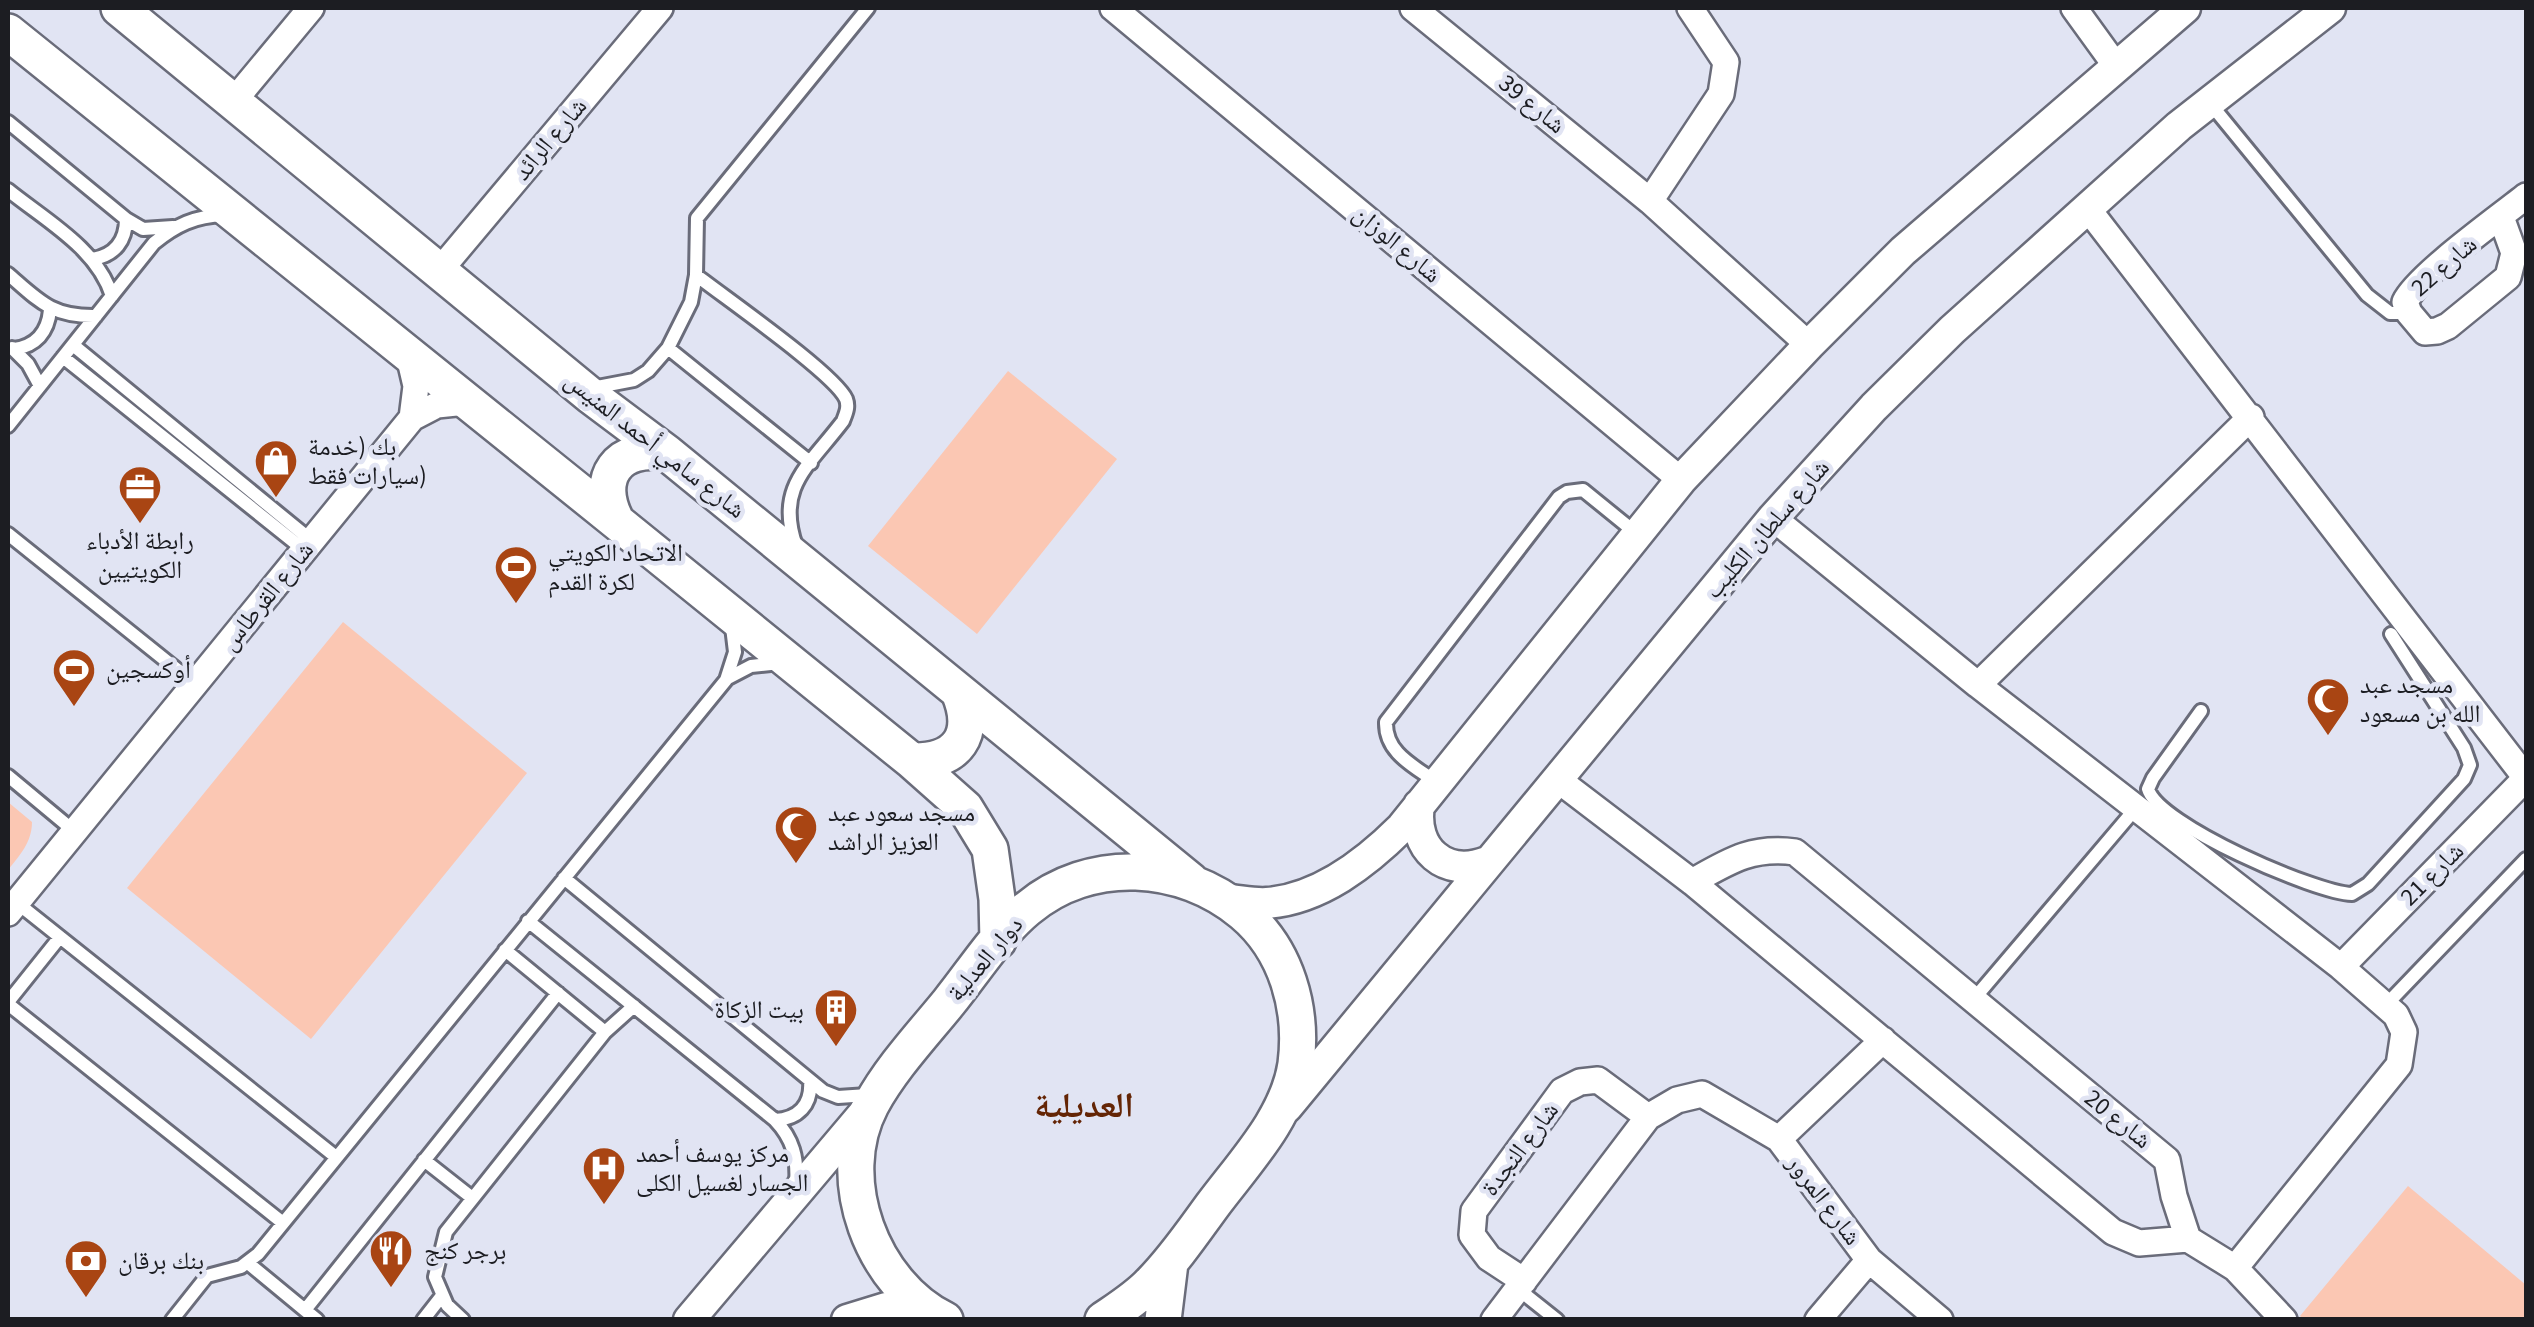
<svg xmlns="http://www.w3.org/2000/svg" width="2534" height="1327" viewBox="0 0 2534 1327" font-family="'Source Sans 3','Noto Naskh Arabic',sans-serif">
  <rect width="100%" height="100%" fill="#e1e4f3"/>
  <path fill="#fbc7b3" d="M1008 371 1117 459 977 634 868 546Z
    M343 622 527 773 311 1039 127 888Z
    M8 802 32 822C32 842 20 855 8 870Z
    M2408 1186 2526 1285V1319L2305 1320 2300 1316Z"/>
  <g fill="none" stroke-linecap="round" stroke-linejoin="round">
    <g stroke="#6a6c7a" stroke-width="18">
      <path id="service" d="M2209 102 2367 295 2390 313H2409
        M8 122 126 219 143 229 173 227
        M8 190C45 220 97 248 112 296
        M93 259C115 255 126 241 126 219
        M8 274C39 301 52 317 96 316
        M696 275C724 297 835 374 846 399 849 407 846 413 843 421 809 466 775 487 796 546
        M73 345 312 541
        M12 348 28 364 40 386
        M668 348 811 463
        M14 349C36 346 48 332 50 310
        M63 357 304 550
        M592 388 634 380 648 371 668 348 691 302 696 275 697 218 868 8
        M8 426 154 243C176 225 195 216 224 215
        M8 534 195 684
        M728 678 751 666 780 663
        M2201 711 2153 778 2148 789C2158 825 2316 893 2352 894L2368 884 2464 779 2470 765 2464 748 2391 634
        M8 776 74 831
        M1436 782C1414 766 1385 753 1386 722L1559 497 1567 492 1583 490 1636 533
        M564 878 823 1091 838 1097 868 1095
        M16 902 336 1157
        M528 921 775 1120C793 1139 798 1158 796 1184
        M505 950 605 1032
        M1973 1000 2136 808
        M8 1002 60 937
        M8 1004 283 1223
        M2385 1006 2526 859
        M775 1120C798 1119 812 1105 810 1081
        M424 1160 471 1197
        M248 1263 317 1320
        M1518 1289 1557 1320
        M305 1310 558 993
        M172 1320 207 1276 241 1267 258 1254 726 680 735 652 732 627
        M423 1320 441 1297
        M463 1320 447 1305 435 1277 446 1232 605 1032 634 1006"/>
    </g>
    <g stroke="#6a6c7a" stroke-width="30">
      <path id="minor" d="M1113 8 1681 480
        M1413 8 1650 201 1809 345
        M2074 8 2116 66
        M232 103 311 8
        M1650 201 1721 94 1726 62 1690 8
        M2088 209 2526 778
        M2501 217 2514 253 2508 277 2448 326 2437 331 2425 332 2409 313 2405 302C2417 276 2500 217 2526 196
        M440 270 660 8
        M409 356 416 386 412 418
        M1773 518 1978 685 2341 967 2396 1015 2404 1032 2399 1065 2235 1268
        M1978 685 2251 417
        M1557 779 1692 882 2113 1232 2139 1243 2188 1239
        M1692 882C1729 861 1752 846 1795 852L2167 1160 2174 1196 2188 1239
        M8 913 412 418 437 405 466 402
        M2341 967 2526 778
        M1779 1139 1883 1040
        M2188 1239 2235 1268 2284 1320
        M1524 1281 1489 1258 1472 1235 1474 1211 1562 1091 1580 1082 1598 1080 1648 1117
        M1494 1320 1648 1117 1677 1100 1702 1094 1779 1139 1869 1260 1940 1320
        M1818 1320 1869 1260"/>
    </g>
    <g stroke="#6a6c7a" stroke-width="35">
      <path id="tertiary" d="M1419 805C1412 849 1445 878 1487 862
        M1228 900C1241 901 1255 904 1267 903 1320 899 1366 863 1402 827L1681 480 1809 345 1903 251 2185 8
        M1287 1107 1773 518 1874 407 1952 330 2179 126 2330 8
        M689 1320 865 1112
        M847 1320 886 1308 938 1316"/>
    </g>
    <g stroke="#6a6c7a" stroke-width="40">
      <path id="secondary" d="M119 8 591 396 667 453 1191 881
        M8 32 617 522 912 761 965 808 990 849 997 899 998 941
        M617 522C593 478 618 444 667 453
        M912 761C958 762 977 735 959 692
        M945 1320C872 1284 832 1179 871 1105 891 1068 923 1034 949 1002 974 971 997 934 1027 909 1090 856 1182 862 1243 913 1287 950 1303 1009 1296 1064 1288 1118 1244 1163 1212 1206 1193 1232 1174 1260 1151 1283 1137 1298 1119 1309 1103 1320
        M1163 1320 1170 1263"/>
    </g>
    <use href="#service" stroke="#fff" stroke-width="12"/>
    <use href="#minor" stroke="#fff" stroke-width="25"/>
    <use href="#tertiary" stroke="#fff" stroke-width="30"/>
    <use href="#secondary" stroke="#fff" stroke-width="35"/>
  </g>
  <defs>
    <g id="shop-pin" transform="scale(2.25)"><path d="M0 17L-7.5 6A9.5 9.5 0 1 1 7.5 6Z" fill="#a94513" stroke="#e1e4f3"/><path d="M-5-2.5h2.3a2.7 3.5 0 0 1 5.4 0H5L5.5 6h-11ZM-1.5-2.5h3a1.5 2.3 0 0 0-3 0Z" fill="#fff"/></g>
    <g id="office-pin" transform="scale(2.25)"><path d="M0 17L-7.5 6A9.5 9.5 0 1 1 7.5 6Z" fill="#a94513" stroke="#e1e4f3"/><path d="M-6-3h4V-5.5h4V-3h4V5H-6ZM-1-4.5V-3h2v-1.5ZM-6 0V1H6V0Z" fill="#fff"/></g>
    <g id="stadium-pin" transform="scale(2.25)"><path d="M0 17L-7.5 6A9.5 9.5 0 1 1 7.5 6Z" fill="#a94513" stroke="#e1e4f3"/><path d="M0-5a6.5 5 0 1 0 0 10a6.5 5 0 1 0 0-10ZM-3.5-1.8h7v3.6h-7Z" fill="#fff"/></g>
    <g id="mosque-pin" transform="scale(2.25)"><path d="M0 17L-7.5 6A9.5 9.5 0 1 1 7.5 6Z" fill="#a94513" stroke="#e1e4f3"/><path d="M3.5-4.9A6 6 0 1 0 3.5 4.9A5 5 0 1 1 3.5-4.9Z" fill="#fff"/></g>
    <g id="building-pin" transform="scale(2.25)"><path d="M0 17L-7.5 6A9.5 9.5 0 1 1 7.5 6Z" fill="#a94513" stroke="#e1e4f3"/><path d="M-4-6H4V6H1V3H-1V6H-4ZM-2.5-4.3h1.7v1.8h-1.7ZM.8-4.3h1.7v1.8H.8ZM-2.5-1h1.7V.8h-1.7ZM.8-1h1.7V.8H.8Z" fill="#fff"/></g>
    <g id="hospital-pin" transform="scale(2.25)"><path d="M0 17L-7.5 6A9.5 9.5 0 1 1 7.5 6Z" fill="#a94513" stroke="#e1e4f3"/><path d="M-5-5h3v3.5h4V-5h3V5h-3V1.5h-4V5h-3Z" fill="#fff"/></g>
    <g id="restaurant-pin" transform="scale(2.25)"><path d="M0 17L-7.5 6A9.5 9.5 0 1 1 7.5 6Z" fill="#a94513" stroke="#e1e4f3"/><path d="M-5-6h1v4h1v-4h1v4h1v-4h1v5L-1.5 .5V6h-2V.5L-5-1ZM5-6V6H3V1.5H1.5Q1.5-4 5-6Z" fill="#fff"/></g>
    <g id="bank-pin" transform="scale(2.25)"><path d="M0 17L-7.5 6A9.5 9.5 0 1 1 7.5 6Z" fill="#a94513" stroke="#e1e4f3"/><path d="M-6-4H6V4H-6ZM0-2.3a2.3 2.3 0 1 0 0 4.6a2.3 2.3 0 1 0 0-4.6Z" fill="#fff"/></g>
  </defs>
  <g fill-rule="evenodd">
    <use href="#shop-pin" x="276" y="461"/>
    <use href="#office-pin" x="140" y="487"/>
    <use href="#stadium-pin" x="516" y="567"/>
    <use href="#stadium-pin" x="74" y="670"/>
    <use href="#mosque-pin" x="2328" y="699"/>
    <use href="#mosque-pin" x="796" y="827"/>
    <use href="#building-pin" x="836" y="1010"/>
    <use href="#hospital-pin" x="604" y="1168"/>
    <use href="#restaurant-pin" x="391" y="1251"/>
    <use href="#bank-pin" x="86" y="1261"/>
  </g>
  <g text-anchor="middle" dominant-baseline="central" stroke-width="9" stroke-linejoin="round" paint-order="stroke">
    <g font-size="25" fill="#1c1d22" stroke="#e1e4f3">
      <text transform="translate(1532 104) rotate(39)">شارع 39</text>
      <text transform="translate(550 139) rotate(-50)">شارع الرائد</text>
      <text transform="translate(1397 244) rotate(40)">شارع الوزان</text>
      <text transform="translate(2444 266) rotate(-41)">شارع 22</text>
      <text transform="translate(655 445) rotate(38)">شارع سامي أحمد المنيس</text>
      <text transform="translate(1767 529) rotate(-49)">شارع سلطان الكليب</text>
      <text transform="translate(267 596) rotate(-51)">شارع القرطاس</text>
      <text transform="translate(2432 874) rotate(-45)">شارع 21</text>
      <text transform="translate(985 959) rotate(-50)">دوار العدلية</text>
      <text transform="translate(2118 1119) rotate(39)">شارع 20</text>
      <text transform="translate(1520 1149) rotate(-53)">شارع النجدة</text>
      <text transform="translate(1824 1200) rotate(53)">شارع المرور</text>
    </g>
    <g font-size="25" fill="#1c1d22" stroke="#e1e4f3" text-anchor="start">
      <text x="308" y="447">بك (خدمة<tspan x="308" dy="29">سيارات فقط)</tspan></text>
      <text x="140" y="541" text-anchor="middle">رابطة الأدباء<tspan x="140" dy="29">الكويتيين</tspan></text>
      <text x="548" y="553">الاتحاد الكويتي<tspan x="548" dy="29">لكرة القدم</tspan></text>
      <text x="106" y="670">أوكسجين</text>
      <text x="2360" y="685">مسجد عبد<tspan x="2360" dy="29">الله بن مسعود</tspan></text>
      <text x="828" y="813">مسجد سعود عبد<tspan x="828" dy="29">العزيز الراشد</tspan></text>
      <text x="804" y="1010" text-anchor="end">بيت الزكاة</text>
      <text x="636" y="1154">مركز يوسف أحمد<tspan x="636" dy="29">الجسار لغسيل الكلى</tspan></text>
      <text x="424" y="1251">برجر كنج</text>
      <text x="118" y="1261">بنك برقان</text>
    </g>
    <g font-size="35" font-weight="bold" fill="#642505" stroke="#e1e4f3">
      <text x="1084" y="1106">العديلية</text>
    </g>
  </g>
  <rect width="2534" height="1327" fill="none" stroke="#1c1d22" stroke-width="20"/>
</svg>
